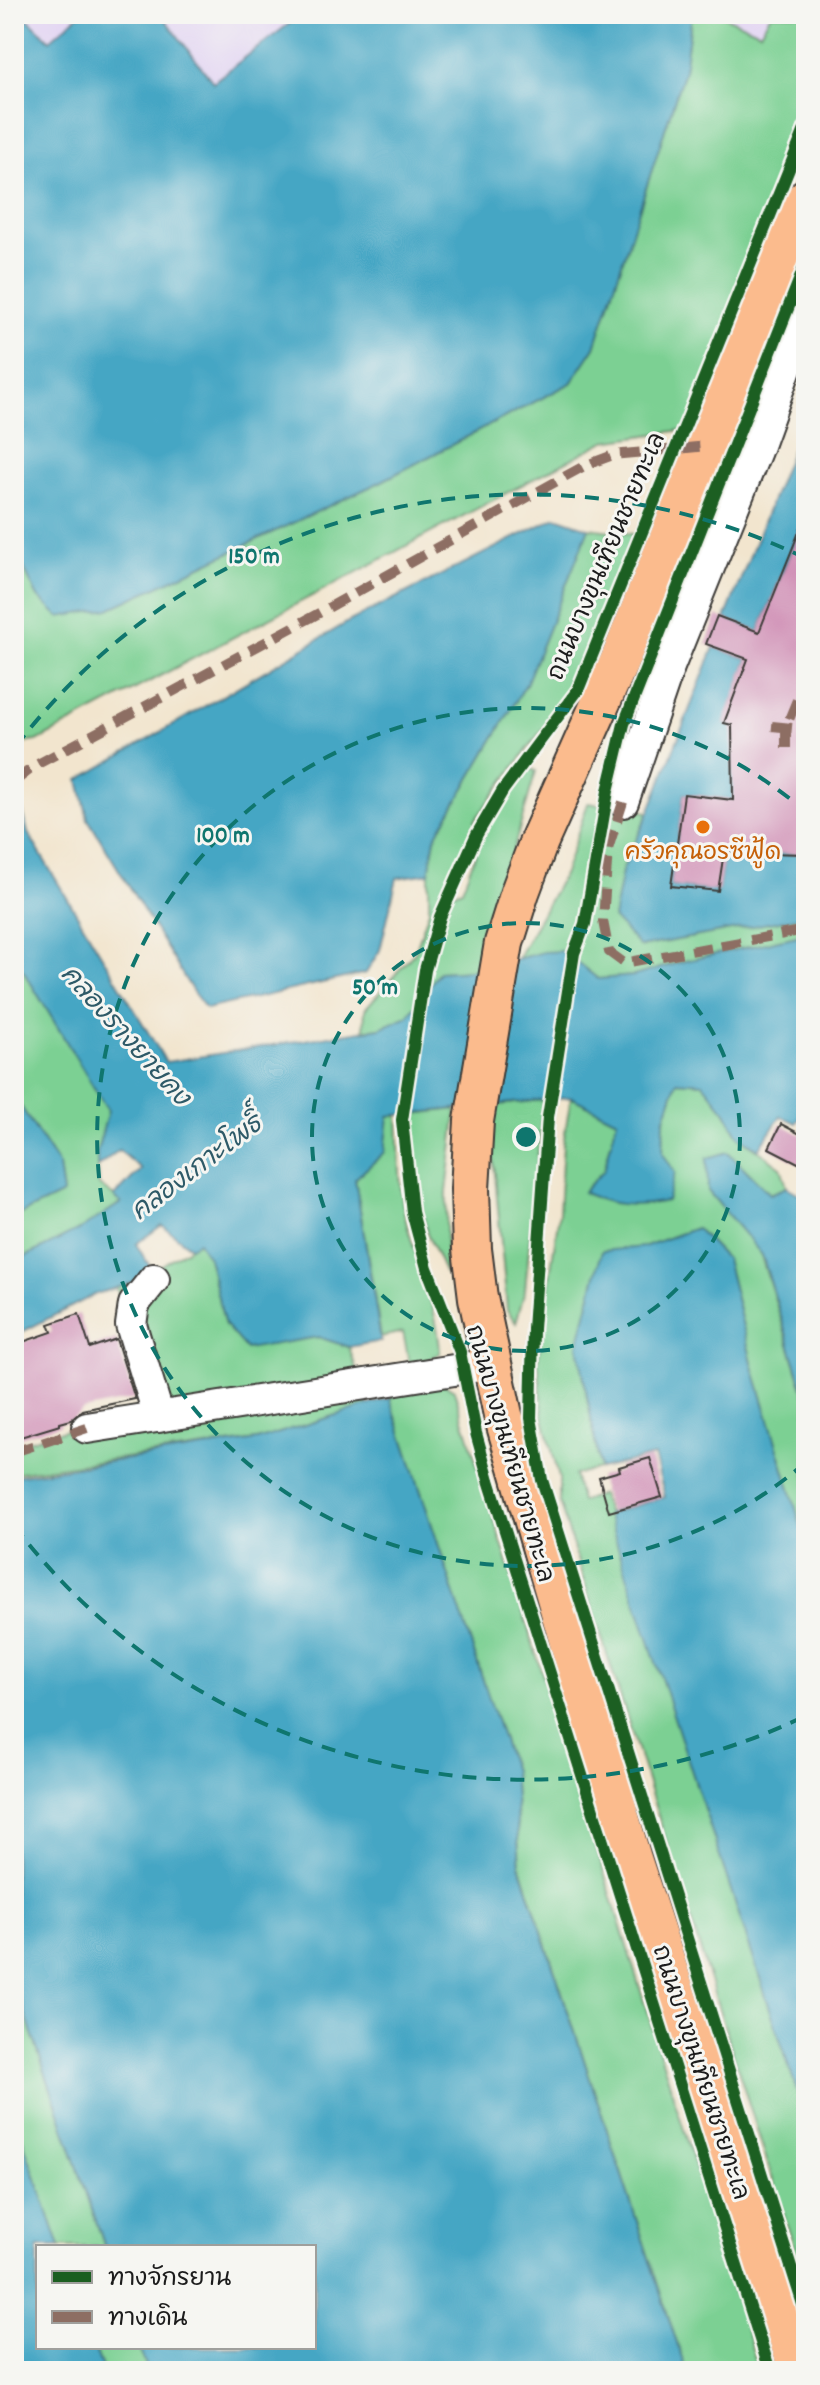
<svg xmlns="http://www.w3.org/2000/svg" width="820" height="2385" viewBox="0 0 820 2385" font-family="Dekko,'Playpen Sans Thai',sans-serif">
  <rect width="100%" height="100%" fill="#f6f6f2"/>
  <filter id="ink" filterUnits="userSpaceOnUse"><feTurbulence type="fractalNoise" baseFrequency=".0125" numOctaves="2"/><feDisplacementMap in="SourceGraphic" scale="16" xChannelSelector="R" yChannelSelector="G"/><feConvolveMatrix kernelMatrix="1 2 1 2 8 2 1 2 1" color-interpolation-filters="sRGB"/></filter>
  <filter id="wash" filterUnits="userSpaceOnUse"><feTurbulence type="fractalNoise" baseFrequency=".006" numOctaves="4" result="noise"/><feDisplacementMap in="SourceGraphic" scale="32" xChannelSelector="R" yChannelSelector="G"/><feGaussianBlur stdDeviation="1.8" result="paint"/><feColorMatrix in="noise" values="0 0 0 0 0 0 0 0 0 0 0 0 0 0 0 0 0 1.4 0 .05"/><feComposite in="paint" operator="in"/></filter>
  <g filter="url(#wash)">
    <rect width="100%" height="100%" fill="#f2e5ce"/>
    <path fill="#e2d4f3" d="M14 14H80L50 40 24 15 14 50Z
      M161 14H302L213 82Z
      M719 14H771L760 32Z"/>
    <path fill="#7bd093" stroke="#4c7658" stroke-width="2" d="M692 14H719L760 32 771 14H806V115L689 429 605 441 37 741 14 744V547L37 596 109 609 380 482 571 383 595 347 684 70Z
      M589 528 633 534 584 673 476 819 449 894 462 889 491 815 529 768 536 771 488 937 474 970 439 972 408 1016 380 1028 364 1030 365 1009 415 952 429 910V873L435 838 526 684Z
      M588 803 649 812 622 871 640 947 806 916V934L681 962 634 976 598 979 563 951 517 959 564 873Z
      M14 964 23 970 109 1111 97 1151 99 1185 122 1202 82 1229 14 1262V1217L63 1194 59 1166 14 1096Z
      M677 1081 703 1083 726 1112 739 1136 781 1167 787 1187 770 1194 728 1152 806 1398V1542L754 1370 726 1259 696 1228 643 1247 578 1345 600 1469 574 1475 581 1502 601 1494 806 2118V2285L559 1502V1478L543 1415 538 1360 559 1213 563 1144 571 1097 617 1120 604 1170 583 1192 663 1154 664 1121Z
      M543 1100 525 1290 516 1323 507 1310 489 1106Z
      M457 1109 447 1192 445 1274 427 1234 413 1168 414 1114Z
      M398 1115C400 1150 398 1187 406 1221 417 1265 438 1307 440 1353L426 1361 409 1362 403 1332 381 1337 355 1179 385 1152 388 1116Z
      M198 1242 208 1257 225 1325 246 1348 319 1337 349 1347 368 1405 257 1440 14 1473V1445L164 1400 116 1288 135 1282Z
      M439 1381 454 1390 759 2371H686L520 1864 513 1771 390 1398 409 1388Z
      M14 1981 105 2247H60L14 2115Z
      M94 2347H139L148 2371H103Z"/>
    <path fill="#44a6c4" stroke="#306170" stroke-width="2" d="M80 14H113L114 16 117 14H161L213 82 302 14H692L684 70 595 347 571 383 380 482 109 609 59 617 37 596 14 547V50L24 15 50 40Z
      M806 413V513L759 632 725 619Z
      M556 517 589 528 526 684 435 838 429 873 397 878 380 950 366 973 206 1009 193 992 88 819 79 780 350 621Z
      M714 647 748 659 725 723 767 738 790 676 806 677 802 752 806 753V782H799L734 813 726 842 727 799 684 794 671 886 718 891 724 852 806 854V916L640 947 613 918 622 871 649 812Z
      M14 774 28 833 166 1062 380 1028 408 1016 439 972 474 970 543 952 563 951 598 979 634 976 681 962 806 934V1061L803 1067 806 1111 796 1123 781 1116 759 1149 739 1136 726 1112 703 1083 677 1081 664 1121 663 1153 675 1173 667 1201C637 1207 611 1207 583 1192L604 1170 617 1120 571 1097 389 1116 385 1152 355 1179 381 1341 349 1347 318 1337 246 1349 225 1325 208 1257 198 1242 190 1247 162 1225 136 1244 152 1270 135 1282 96 1294 14 1336V1262L81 1229 121 1203 114 1197 141 1169 119 1150 97 1167V1151L108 1111 23 970 14 964Z
      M14 1096 59 1166 63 1194 14 1217Z
      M728 1152 770 1194 787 1187 806 1198V1398L762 1255 708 1191 707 1158Z
      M696 1228 726 1259 754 1370 806 1542V2118L607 1514 665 1497 654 1456 600 1469 578 1345 602 1251 643 1247Z
      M390 1398 513 1771 520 1865 686 2371H148L139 2347H314V2247H105L14 1981V1476L257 1440Z
      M14 2115 60 2247H38V2347H94L103 2371H14Z"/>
    <g id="blocks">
      <path fill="#d090b6" d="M805 517 806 854 724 852 718 891 671 886 684 794 733 800 732 725 724 723 748 659 706 644 717 616 759 632Z
        M781 1124 806 1137V1167L769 1148Z
        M79 1314 90 1348 116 1339 135 1399 83 1410 71 1420 60 1423V1425L14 1439V1345L52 1332 49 1324Z
        M650 1458 662 1497 609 1512 599 1477 620 1471 619 1467Z"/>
    </g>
  </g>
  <g filter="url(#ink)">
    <use href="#blocks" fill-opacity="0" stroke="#3c3a37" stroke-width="2"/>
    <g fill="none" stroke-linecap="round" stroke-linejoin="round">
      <g stroke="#3c3a37" stroke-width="34">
        <path id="minor" d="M745 352 755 441
          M670 538 679 635
          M623 802 669 667 756 451 806 313
          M154 1279 134 1304 131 1325 159 1417
          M87 1428 492 1364"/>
      </g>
      <g stroke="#3c3a37" stroke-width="42">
        <path id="major" d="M799 2371 632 1859 503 1415 478 1298 472 1249 470 1189 474 1121 504 943 520 892 539 841 619 662 806 198"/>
      </g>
      <use href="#minor" stroke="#fff" stroke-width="30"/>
      <use href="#major" stroke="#fbbb8d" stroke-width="38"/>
      <path stroke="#8d6e63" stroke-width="10" stroke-dasharray="20 10" stroke-linecap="butt" d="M772 726 802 729
        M786 748V727L806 678
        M14 782 36 765 310 618 584 466 613 455 708 446
        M623 802 608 849 603 921 609 952 624 963 806 930
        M14 1452 87 1428"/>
      <g stroke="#f6f6f2" stroke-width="17">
        <path id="cycleway" d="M806 263 624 724 608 791 585 924 574 953 548 1117 533 1329 531 1418 542 1480 806 2314
          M770 2371 489 1480 476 1433 460 1352 427 1268 412 1212 402 1120 425 970 440 917 477 834 503 790 578 690 806 127"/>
      </g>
      <use href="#cycleway" stroke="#1b5e20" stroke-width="12"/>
    </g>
  </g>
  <g fill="none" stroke="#0f766e" stroke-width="4" stroke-dasharray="14 10">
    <circle cx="526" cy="1137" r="214"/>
    <path d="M805 1463A429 429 0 1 1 805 811"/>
    <path d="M803 1717A643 643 0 0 1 16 1528M16 746A643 643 0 0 1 803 557"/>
  </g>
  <circle fill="#e8710a" stroke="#f6f6f2" stroke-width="3" cx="703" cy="827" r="8"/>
  <g text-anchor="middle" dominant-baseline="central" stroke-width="6" stroke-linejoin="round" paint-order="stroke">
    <g font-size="24" fill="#1c1c1c" stroke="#f6f6f2">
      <text transform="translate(608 557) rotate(-67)">ถนนบางขุนเทียนชายทะเล</text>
      <text transform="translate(508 1454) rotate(74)">ถนนบางขุนเทียนชายทะเล</text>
      <text transform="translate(699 2073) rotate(72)">ถนนบางขุนเทียนชายทะเล</text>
    </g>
    <g font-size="24" fill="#c56008" stroke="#f6f6f2">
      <text x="703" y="854">ครัวคุณอรซีฟู้ด</text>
    </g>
    <g font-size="26" font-style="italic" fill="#2e5a68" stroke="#f6f6f2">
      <text transform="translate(124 1037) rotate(48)">คลองรางยายคง</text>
      <text transform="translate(198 1169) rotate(-37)">คลองเกาะโพธิ์</text>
    </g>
  </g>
  <circle cx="526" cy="1137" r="12" fill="#0f766e" stroke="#f6f6f2" stroke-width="4"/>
  <g font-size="24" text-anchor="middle" font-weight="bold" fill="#0f766e" stroke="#f6f6f2" stroke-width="6" stroke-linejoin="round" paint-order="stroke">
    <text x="254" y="563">150 m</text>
    <text x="223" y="842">100 m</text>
    <text x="375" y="994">50 m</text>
  </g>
  <rect width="820" height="2385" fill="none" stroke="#f6f6f2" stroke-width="48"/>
  <rect x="36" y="2245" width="280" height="104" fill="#f6f6f2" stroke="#9f9f9c" stroke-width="2"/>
  <rect x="52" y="2271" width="40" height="12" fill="#1b5e20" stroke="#9f9f9c" stroke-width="2"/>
  <text x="108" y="2285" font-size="24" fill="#1c1c1c">ทางจักรยาน</text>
  <rect x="52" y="2311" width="40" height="12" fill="#8d6e63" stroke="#9f9f9c" stroke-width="2"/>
  <text x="108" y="2325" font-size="24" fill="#1c1c1c">ทางเดิน</text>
</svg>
